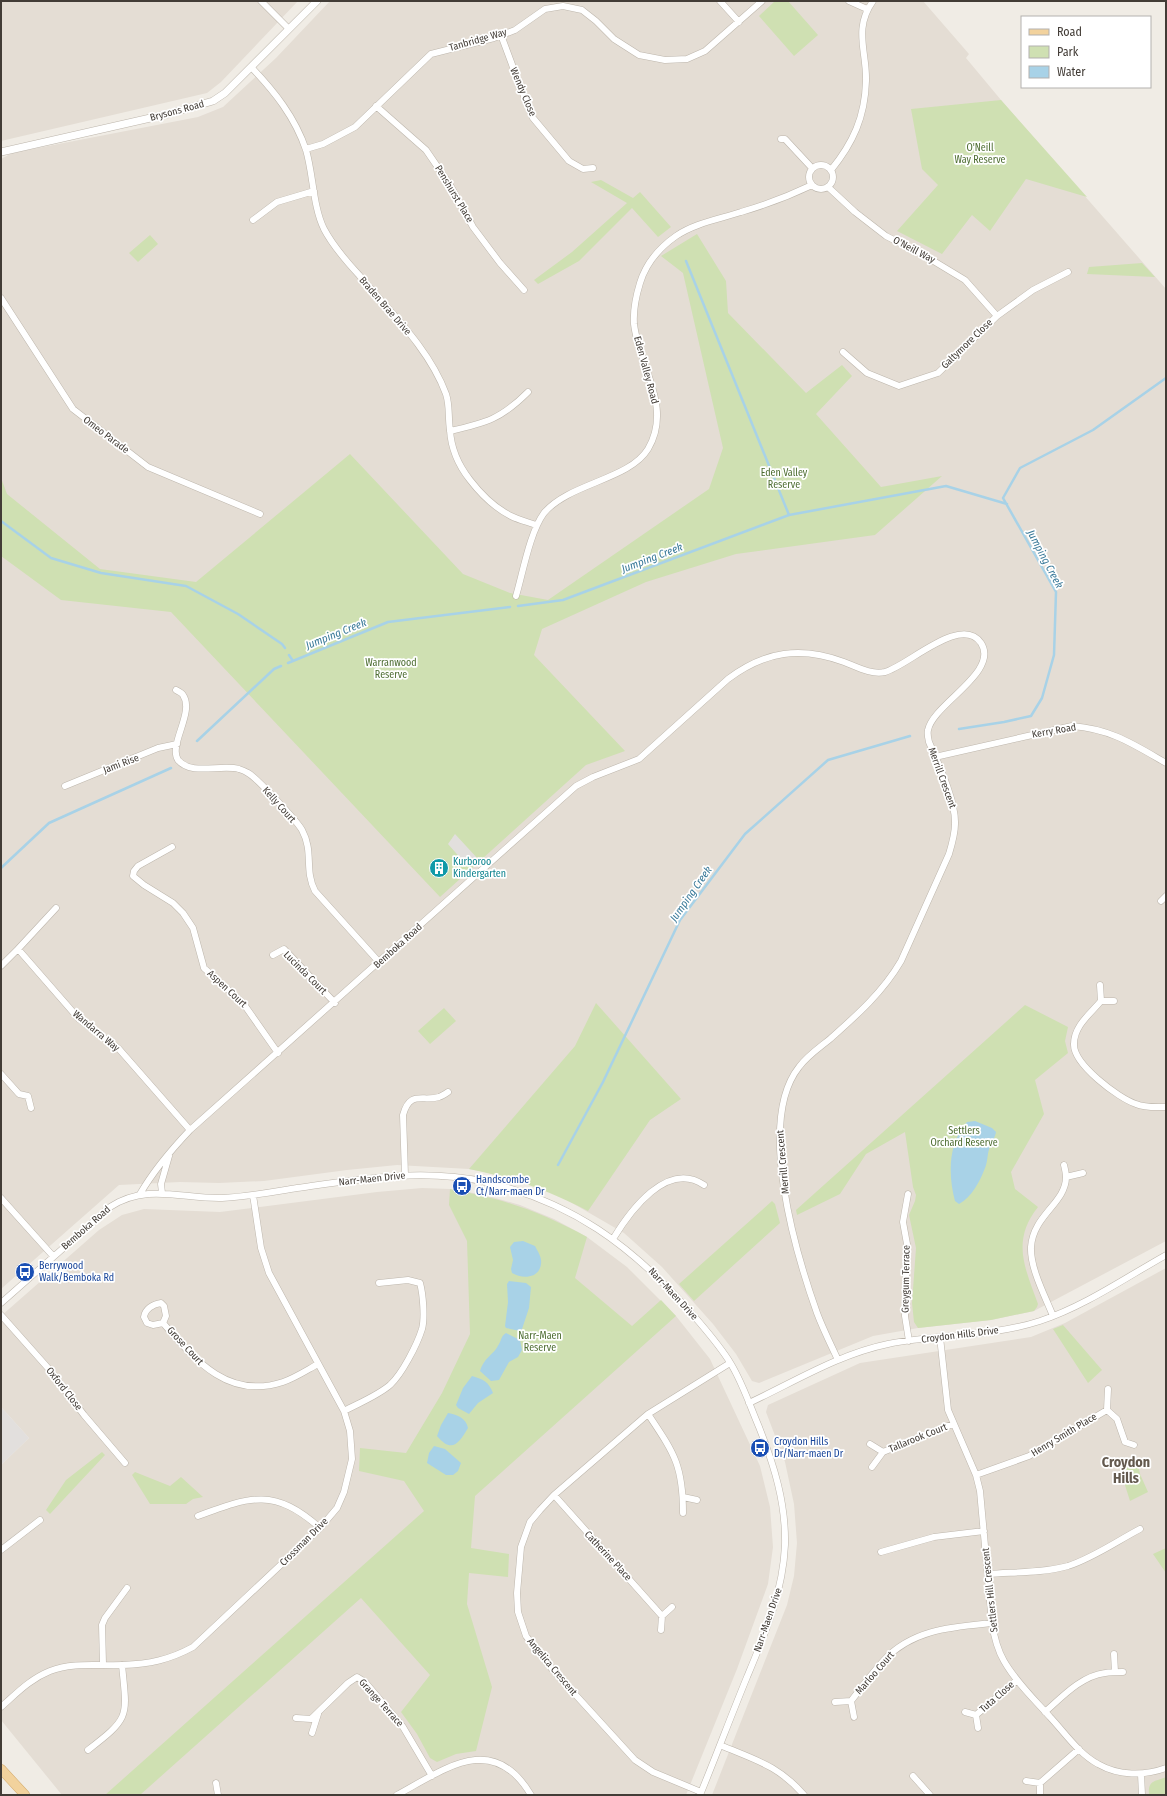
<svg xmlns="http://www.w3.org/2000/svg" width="1167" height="1796" viewBox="0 0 1167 1796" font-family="'Fira Sans Condensed',sans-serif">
  <rect width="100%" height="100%" fill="#f0ece5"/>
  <path fill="#e4ddd4" d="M1 1H298L221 82 207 93 1 141Z
    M330 1H923L969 54 966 58 1001 100 1166 289V1241L1034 1311 991 1320 918 1328 873 1336 759 1383 752 1381 736 1354 713 1324 662 1267 624 1233 560 1196 531 1184 500 1175 469 1169 397 1165 347 1170 264 1181 219 1183 180 1182 119 1185 1 1289V159L12 153 198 117 223 107 276 58Z
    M422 1188 450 1189 485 1195 520 1205 554 1219 587 1237 627 1267 676 1316 710 1359 760 1466 770 1507 773 1547 768 1584 737 1669 686 1795H62L1 1720V1465L29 1438 1 1407V1316L99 1230 122 1215 144 1209 220 1212 377 1192Z
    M1166 1268V1795H712L787 1605 794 1576 797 1543 794 1504 785 1462 766 1412 768 1405 860 1363 1031 1337 1065 1323Z"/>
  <path fill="#cfe0b2" d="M775 1H788L818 35 794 56 759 16Z
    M1001 100 1087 197 1026 179 990 231 972 215 942 254 897 231 938 185 922 169 911 109Z
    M601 180 633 198 640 192 671 227 658 237 632 208 579 261 538 284 534 280 572 252 627 203 591 182Z
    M697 234 726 281 728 313 806 393 842 365 852 376 816 414 881 487 942 476 875 535 736 554 646 582 542 629 534 655 625 751 586 765 440 897 171 612 61 600 1 556V478L7 494 100 569 196 582 350 454 463 574 510 593 548 600 709 489 723 448 683 273 661 256Z
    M150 235 158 244 138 262 129 253Z
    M1142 263 1155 277 1087 274 1089 267Z
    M596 1003 681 1099 650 1120 588 1211C548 1190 513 1178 469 1169L575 1046Z
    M1025 1005 1068 1027 1065 1041 1068 1053 1035 1080 1044 1114 1011 1172 1015 1189 1038 1207C1011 1241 1025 1268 1038 1304L1037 1307 1034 1311 991 1320 918 1328 914 1322 912 1303 916 1248 909 1215 915 1201 916 1195 913 1187 905 1132 866 1154 840 1194 797 1215 796 1210Z
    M444 1008 456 1021 430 1044 418 1031Z
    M450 1189C504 1199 539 1211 587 1237L575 1278 632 1326 661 1300 676 1316 475 1496 471 1548 509 1554 508 1577 469 1573 467 1604 492 1687 476 1751 456 1754 437 1762 430 1758 417 1734 401 1712 430 1675 361 1598 140 1795H105L424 1511 404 1481 359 1471 360 1448 406 1453 442 1393 470 1334 467 1241 449 1205Z
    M772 1201 775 1204 780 1223 694 1301 679 1284Z
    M1063 1325 1102 1370 1088 1383 1053 1329Z
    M102 1452 105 1455 50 1514 46 1510 66 1480Z
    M1137 1459 1140 1474 1148 1492 1130 1501 1118 1463Z
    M135 1472 170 1486 181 1477 203 1497 193 1499 186 1504H150L132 1475Z
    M1166 1548V1573L1153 1554Z
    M1166 1777V1795H1149C1148 1780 1154 1782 1166 1777Z"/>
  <path fill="#e2dfdd" d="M455 834 478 859 473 863 467 857 463 861 448 844Z
    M1 1407 29 1438 1 1465Z"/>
  <path fill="#a8d2e7" d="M975 1121 992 1128 996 1132C995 1138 992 1141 990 1147 987 1153 988 1161 985 1168 980 1181 972 1197 959 1204L955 1201C948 1175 948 1143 967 1122Z
    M523 1241 535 1246C538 1252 542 1257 541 1264 539 1279 522 1279 512 1273L511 1269 513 1260 510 1247 514 1242Z
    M509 1281 526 1283 531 1287 529 1308 522 1329 520 1331 506 1328 505 1326 508 1302 507 1284Z
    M506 1333 520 1340 522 1350 518 1357 509 1362 499 1380 491 1381 480 1371C485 1356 493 1356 499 1344 502 1339 501 1336 506 1333Z
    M472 1376C483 1379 489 1382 493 1393L478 1403 469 1414 458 1408 456 1405 463 1388Z
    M448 1413C458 1415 466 1418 468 1428 459 1443 452 1454 437 1436L441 1425Z
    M434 1446 445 1449 461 1463 458 1471 453 1475H446L427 1463 429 1453Z"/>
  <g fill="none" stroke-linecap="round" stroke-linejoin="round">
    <path stroke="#a8d2e7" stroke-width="2.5" d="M686 261 789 515
      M1 521 51 558 101 573 186 586 238 614 282 644 285 648
      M518 606 563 600 789 515 946 486 1007 504
      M289 655 293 661
      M288 663 388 622 510 607
      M959 729 1004 722 1031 716 1042 698 1054 655 1056 592 1003 498 1020 468 1093 430 1166 378
      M197 741 274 669 281 666
      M1 868 49 823 171 768
      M558 1165 603 1082 680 920 745 834 828 760 910 736"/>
    <g stroke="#bdb6ac" stroke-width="7">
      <path id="minor" d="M261 1 289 29
        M720 1 739 22
        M849 1 867 9
        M501 35 520 86 533 118 569 161 583 169 593 168
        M251 67C274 91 295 117 306 150 313 173 313 207 324 229 333 246 346 261 359 275 390 312 429 348 446 394 450 406 448 418 450 430 451 448 459 466 470 480 480 493 495 508 511 516 519 520 528 522 536 525
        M376 106 426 150 450 185 473 227 500 263 524 290
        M781 139H785L812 168
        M306 149 323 144 355 127 431 54 494 38 515 30 545 9 563 6 582 10 596 21 614 39 639 55 665 60 687 59 705 51 762 1
        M809 177a12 12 0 1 1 24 0a12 12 0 1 1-24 0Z
        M831 170C853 143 865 117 866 81 867 52 853 29 873 1
        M828 187 855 212 886 236 927 257 965 280 997 316
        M253 220 277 202 314 191
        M1 298 73 409 148 467 260 514
        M843 352 867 373 899 386 938 373 997 316 1033 290 1068 272
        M450 431C486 423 501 419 528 392
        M516 596C523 572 530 532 544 513 569 483 629 480 648 449 673 407 639 367 634 324 633 310 636 296 640 283 646 263 659 248 676 236 695 223 720 219 741 212 765 205 789 196 812 185
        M176 690C178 691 182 693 183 695 195 712 168 745 178 760 191 776 221 764 239 769 242 770 245 771 248 773 256 777 297 821 302 830 314 852 304 870 315 891L379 962
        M935 757 1072 726C1111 729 1133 744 1166 763
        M65 786 158 748 177 744
        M172 847 138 866 134 871 133 876 144 885 173 903 183 913 193 928 204 968 243 1003 278 1053
        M1161 901 1166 896
        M18 949 56 908
        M273 955 284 949 335 1003
        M1 966 18 949 79 1019 119 1049 190 1130
        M1100 985 1101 1001H1114
        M1101 1001C1090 1014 1074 1026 1074 1044 1073 1064 1118 1098 1136 1104 1145 1108 1156 1107 1166 1107
        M1 1074 19 1094 28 1096 31 1108
        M405 1175 403 1115C410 1090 422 1102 439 1097 442 1096 445 1094 448 1092
        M1066 1177 1083 1173
        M162 1193 161 1184 169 1156
        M140 1194C154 1170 171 1150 190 1130L576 786 593 777 639 759 728 679C765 651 801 646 844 662 857 667 871 675 885 672 908 666 961 614 981 643 1000 672 933 704 928 730 927 734 928 738 929 742 938 763 956 801 955 824 955 834 952 844 949 854L901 961C883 992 857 1015 830 1039 819 1048 807 1056 799 1067 756 1121 796 1254 817 1313 823 1329 831 1345 838 1360
        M908 1194 903 1222 907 1244 905 1316 909 1341
        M1 1198 53 1256
        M613 1239C630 1211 667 1160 704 1185
        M1 1303 110 1207C147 1183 182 1199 222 1198 247 1197 272 1192 297 1188 360 1179 423 1168 486 1182 572 1202 630 1245 688 1309 703 1327 719 1344 731 1364 743 1384 750 1406 759 1427 774 1465 786 1503 785 1545 783 1592 765 1634 747 1677 731 1716 716 1756 700 1795
        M1 1315 48 1368 84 1415 125 1463
        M1053 1316C1045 1296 1030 1268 1031 1247 1033 1215 1066 1203 1066 1177 1066 1174 1065 1169 1064 1165
        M163 1323 166 1316 164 1306 161 1303C153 1304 145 1309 144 1317L147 1323 153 1325 163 1323C195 1360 228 1400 283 1382 295 1378 307 1370 318 1364
        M940 1337 948 1410 976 1475 980 1491 992 1623C994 1636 997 1649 1004 1661 1016 1682 1034 1699 1050 1717 1065 1733 1079 1754 1098 1764 1119 1776 1144 1776 1166 1768
        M749 1403C794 1382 839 1354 888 1344 938 1334 991 1337 1040 1321 1085 1306 1125 1278 1166 1255
        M1107 1410 1108 1389
        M344 1411C359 1403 377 1396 390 1385 402 1374 417 1345 422 1329 425 1318 423 1294 420 1283L408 1280 379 1283
        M648 1414C674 1453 683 1465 683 1513
        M870 1444 883 1452 872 1467
        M883 1452 953 1424
        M976 1475 1029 1456 1107 1410 1117 1419 1125 1442 1134 1445
        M554 1495 662 1616
        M683 1497 697 1500
        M198 1516C251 1496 275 1488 320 1528
        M1 1550 40 1520
        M881 1552 934 1537 984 1531
        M988 1574C1013 1572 1044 1573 1068 1566 1093 1558 1117 1541 1140 1529
        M661 1630 662 1616 672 1607
        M1114 1654 1115 1672
        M103 1664 102 1625 105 1618 127 1588
        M851 1701C862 1687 872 1673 884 1660 913 1629 952 1627 992 1623
        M835 1702 851 1701 854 1717
        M1 1707C17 1693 30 1679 50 1671 72 1662 99 1666 123 1665 149 1664 169 1660 193 1647L320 1528 337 1508 344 1492 352 1459 350 1431 344 1411 269 1273 261 1248 253 1195
        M965 1712 976 1715 978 1728
        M1045 1712C1062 1697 1081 1676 1105 1673 1111 1672 1117 1672 1123 1672
        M976 1715 1017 1680
        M296 1718 311 1719 348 1683 357 1677 365 1682 403 1727 432 1776
        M312 1733 318 1714
        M720 1745C755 1760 778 1765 804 1795
        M88 1750C131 1717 127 1717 122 1665
        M1141 1774 1142 1795
        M913 1776 930 1795
        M1026 1781 1040 1783V1795
        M216 1783 218 1795
        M1040 1783 1079 1749
        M701 1792 653 1772 635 1760 552 1669 526 1636 518 1612 517 1593 521 1547 530 1522 540 1510 554 1495 648 1414 730 1363
        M397 1795C445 1769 493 1731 531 1795"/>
    </g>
    <g stroke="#bdb6ac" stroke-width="8">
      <path id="tertiary" d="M1 152 168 114 213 101 225 93 317 1"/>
    </g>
    <g stroke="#d4ad6f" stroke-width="10">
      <path id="primary" d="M1 1769 25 1795"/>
    </g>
    <use href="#minor" stroke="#fff" stroke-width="6"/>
    <use href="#tertiary" stroke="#fff" stroke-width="7"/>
    <use href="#primary" stroke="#f2d29d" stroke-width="9"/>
  </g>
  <defs>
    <g id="building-disc" transform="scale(1)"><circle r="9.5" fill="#0f9aa8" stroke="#fff"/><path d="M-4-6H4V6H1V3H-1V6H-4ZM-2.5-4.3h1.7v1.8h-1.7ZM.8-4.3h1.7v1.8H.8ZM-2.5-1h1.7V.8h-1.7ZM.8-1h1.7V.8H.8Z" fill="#fff"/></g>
    <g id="bus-disc" transform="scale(1)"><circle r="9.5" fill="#1a4fb4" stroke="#fff"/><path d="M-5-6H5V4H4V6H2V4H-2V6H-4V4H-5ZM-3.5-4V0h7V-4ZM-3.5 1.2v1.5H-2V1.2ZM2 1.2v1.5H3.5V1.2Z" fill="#fff"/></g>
  </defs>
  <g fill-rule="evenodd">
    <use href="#building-disc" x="439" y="868"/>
    <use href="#bus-disc" x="462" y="1186"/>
    <use href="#bus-disc" x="25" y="1272"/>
    <use href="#bus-disc" x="760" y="1448"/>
  </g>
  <g text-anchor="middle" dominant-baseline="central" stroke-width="3.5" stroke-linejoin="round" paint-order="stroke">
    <g font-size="10" fill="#423c36" stroke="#fff">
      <text transform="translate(478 40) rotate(-16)">Tanbridge Way</text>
      <text transform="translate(523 92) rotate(67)">Wendy Close</text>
      <text transform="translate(177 111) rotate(-15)">Brysons Road</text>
      <text transform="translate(454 194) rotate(59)">Penshurst Place</text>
      <text transform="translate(914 250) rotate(28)">O'Neill Way</text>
      <text transform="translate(385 306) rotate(49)">Braden Brae Drive</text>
      <text transform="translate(967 344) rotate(-44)">Galtymore Close</text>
      <text transform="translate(646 370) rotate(75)">Eden Valley Road</text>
      <text transform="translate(106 435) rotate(37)">Omeo Parade</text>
      <text transform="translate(1054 731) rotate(-10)">Kerry Road</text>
      <text transform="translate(121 764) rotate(-21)">Jami Rise</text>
      <text transform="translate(942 778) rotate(70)">Merrill Crescent</text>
      <text transform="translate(279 805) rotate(48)">Kelly Court</text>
      <text transform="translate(398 946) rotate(-42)">Bemboka Road</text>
      <text transform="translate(305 973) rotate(45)">Lucinda Court</text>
      <text transform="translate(227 989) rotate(43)">Aspen Court</text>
      <text transform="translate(96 1031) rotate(40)">Wandarra Way</text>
      <text transform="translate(783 1162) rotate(-95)">Merrill Crescent</text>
      <text transform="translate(372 1179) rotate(-6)">Narr-Maen Drive</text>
      <text transform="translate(86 1228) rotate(-41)">Bemboka Road</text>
      <text transform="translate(906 1279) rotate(-89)">Greygum Terrace</text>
      <text transform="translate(673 1294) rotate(47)">Narr-Maen Drive</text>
      <text transform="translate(960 1335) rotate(-7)">Croydon Hills Drive</text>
      <text transform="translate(185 1346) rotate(47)">Grose Court</text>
      <text transform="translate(64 1389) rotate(52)">Oxford Close</text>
      <text transform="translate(1064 1435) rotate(-31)">Henry Smith Place</text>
      <text transform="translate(918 1438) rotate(-22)">Tallarook Court</text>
      <text transform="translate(304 1542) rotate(-45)">Crossman Drive</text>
      <text transform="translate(608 1556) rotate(47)">Catherine Place</text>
      <text transform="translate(990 1590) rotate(-96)">Settlers Hill Crescent</text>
      <text transform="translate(768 1620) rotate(-71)">Narr-Maen Drive</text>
      <text transform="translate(552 1667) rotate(50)">Angelica Crescent</text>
      <text transform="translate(875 1673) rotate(-49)">Marloo Court</text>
      <text transform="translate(997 1697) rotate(-41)">Tuta Close</text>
      <text transform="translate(381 1703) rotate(48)">Grange Terrace</text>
    </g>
    <g font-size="10" fill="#4c6c30" stroke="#fff">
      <text x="980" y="148">O'Neill<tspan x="980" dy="12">Way Reserve</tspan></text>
      <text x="784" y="473">Eden Valley<tspan x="784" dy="12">Reserve</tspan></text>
      <text x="391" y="663">Warranwood<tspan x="391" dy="12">Reserve</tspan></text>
      <text x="964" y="1131">Settlers<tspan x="964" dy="12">Orchard Reserve</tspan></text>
      <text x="540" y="1336">Narr-Maen<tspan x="540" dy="12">Reserve</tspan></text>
    </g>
    <g font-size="10" fill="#0d838f" stroke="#fff" text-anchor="start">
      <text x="453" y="862">Kurboroo<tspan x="453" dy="12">Kindergarten</tspan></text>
    </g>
    <g font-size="10" fill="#164399" stroke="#fff" text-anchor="start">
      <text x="476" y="1180">Handscombe<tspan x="476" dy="12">Ct/Narr-maen Dr</tspan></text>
      <text x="39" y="1266">Berrywood<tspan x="39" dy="12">Walk/Bemboka Rd</tspan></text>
      <text x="774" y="1442">Croydon Hills<tspan x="774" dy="12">Dr/Narr-maen Dr</tspan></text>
    </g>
    <g font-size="11" font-style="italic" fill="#3a7a99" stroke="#fff">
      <text transform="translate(652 558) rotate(-21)">Jumping Creek</text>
      <text transform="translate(1045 559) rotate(62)">Jumping Creek</text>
      <text transform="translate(336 634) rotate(-22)">Jumping Creek</text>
      <text transform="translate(691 894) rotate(-55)">Jumping Creek</text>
    </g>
    <g font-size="14" font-weight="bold" fill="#63594e" stroke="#fff">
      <text x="1126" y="1462">Croydon<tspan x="1126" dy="16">Hills</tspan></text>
    </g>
  </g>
  <rect width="1167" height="1796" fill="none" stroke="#423c36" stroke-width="4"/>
  <rect x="1021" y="16" width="130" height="72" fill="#ffffff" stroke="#b3b1af"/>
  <rect x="1029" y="29" width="20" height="6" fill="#f2d29d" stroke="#b3b1af"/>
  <text x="1057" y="36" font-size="12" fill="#423c36">Road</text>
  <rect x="1029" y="46" width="20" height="12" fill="#cfe0b2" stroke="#b3b1af"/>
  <text x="1057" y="56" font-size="12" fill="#423c36">Park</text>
  <rect x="1029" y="66" width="20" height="12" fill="#a8d2e7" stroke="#b3b1af"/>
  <text x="1057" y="76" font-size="12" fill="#423c36">Water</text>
</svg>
